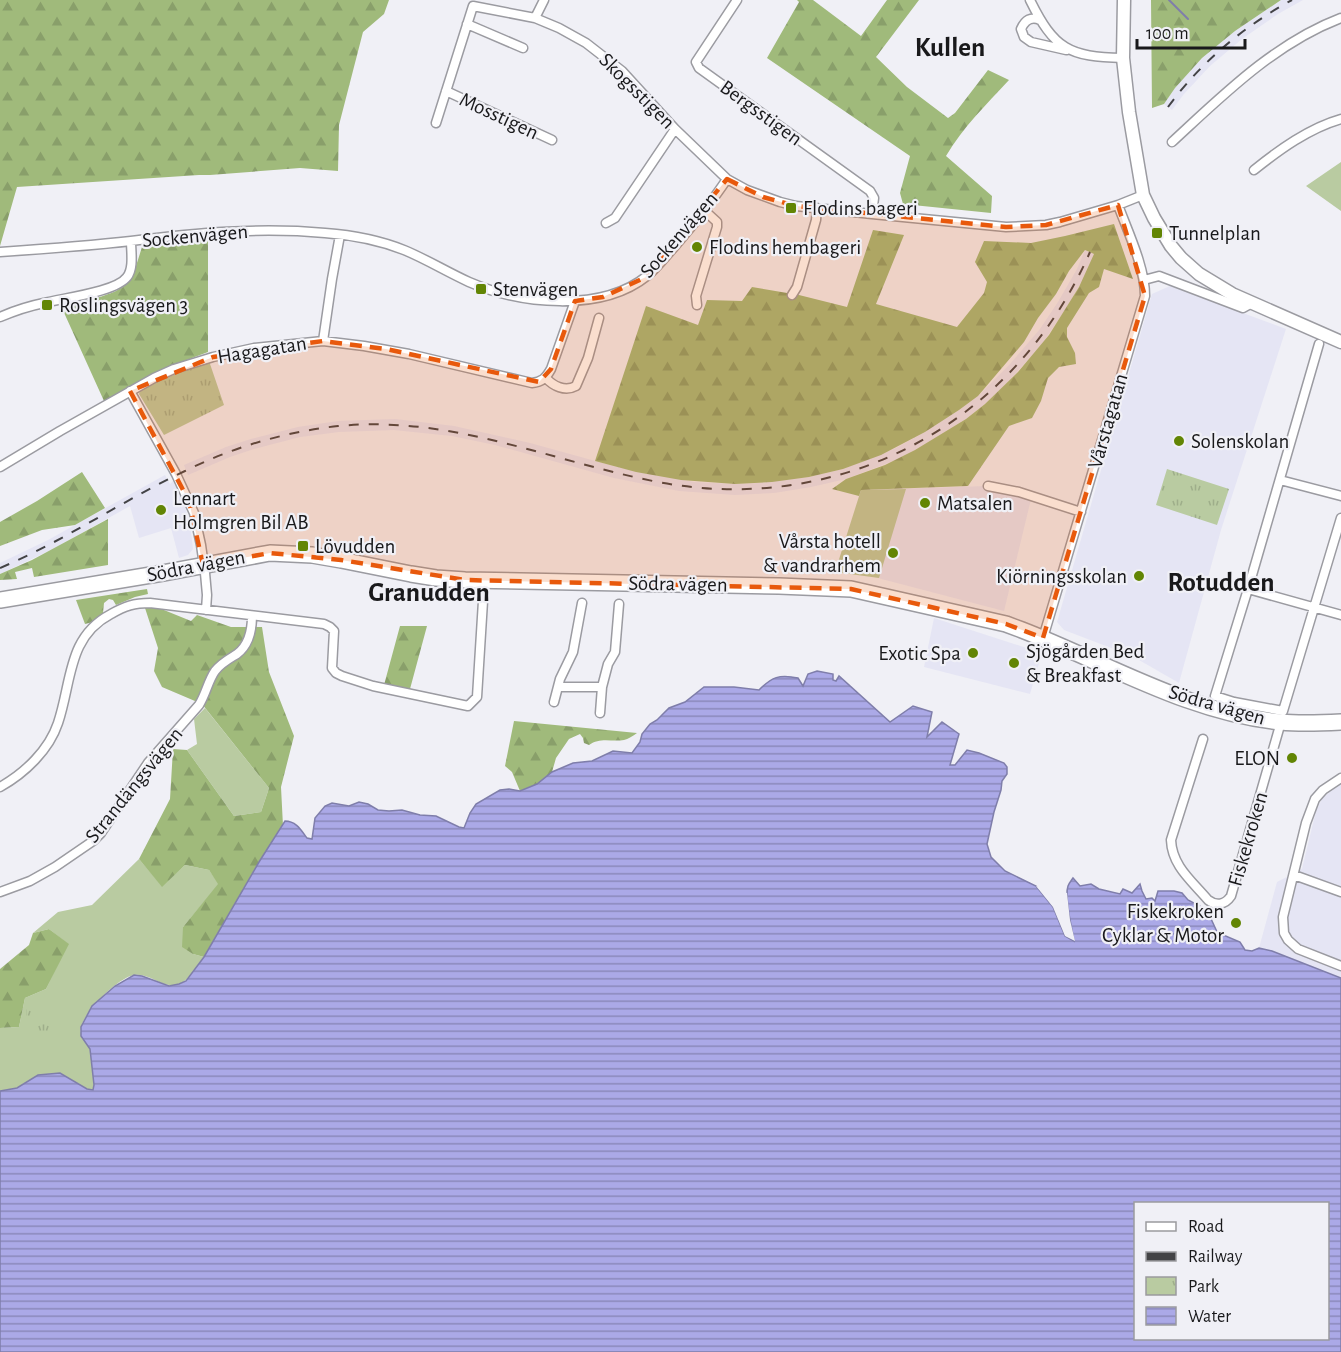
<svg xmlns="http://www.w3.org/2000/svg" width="1341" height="1352" viewBox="0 0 1341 1352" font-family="'Alegreya Sans',sans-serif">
  <defs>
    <pattern id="forest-firs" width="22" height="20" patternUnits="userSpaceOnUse" patternTransform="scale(1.5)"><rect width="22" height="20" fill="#a0ba7b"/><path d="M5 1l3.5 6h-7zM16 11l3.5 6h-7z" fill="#899f6a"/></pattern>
    <pattern id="park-tufts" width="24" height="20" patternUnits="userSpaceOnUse" patternTransform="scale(1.5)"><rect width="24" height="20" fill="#b9cba1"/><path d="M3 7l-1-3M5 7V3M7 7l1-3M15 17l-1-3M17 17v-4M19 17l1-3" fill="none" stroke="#9eae8a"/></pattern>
    <pattern id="water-rules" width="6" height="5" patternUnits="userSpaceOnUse" patternTransform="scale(1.5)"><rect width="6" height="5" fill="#aba9e7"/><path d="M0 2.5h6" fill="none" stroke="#8a89ba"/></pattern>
  </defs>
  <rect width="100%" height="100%" fill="#f0f0f6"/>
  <path fill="#e5e5f4" d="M1281 0H1303L1278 14 1242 39 1210 66 1184 94 1172 110 1164 104 1175 88 1202 58 1235 31Z
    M1085 250 1095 255 1087 273 1067 307 1040 347 1005 385 985 404 966 419 931 441 901 458 846 479 811 487 774 493 735 495 679 491 614 478 495 445 452 436 394 430 339 432 300 437 254 449 230 457 188 475 184 465 226 447 251 439 298 427 338 421 395 419 454 426 530 443 617 467 694 482 735 484 758 483 809 477 843 469 896 448 925 432 959 410 978 396 1010 364 1040 329 1058 302 1077 269Z
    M1170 286 1286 329 1221 530 1179 683 1132 656 1064 630 1057 622 1152 294Z
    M165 475 170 484 173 481 185 507 190 523 193 549 188 555 179 558 171 528 139 538 130 506 53 549 0 574V563L48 540Z
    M988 486 1031 499 1004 611 874 577 859 496 861 490Z
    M934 618 1042 653 1030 694 924 667Z
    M1341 783V978L1272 951 1259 948 1277 882 1302 869 1316 811 1322 799 1335 787Z"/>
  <path fill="#b9cba1" d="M1341 162V211L1306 186Z
    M906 489 879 578 835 572 861 490Z
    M205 708 269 788 261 812 234 816 187 750 197 744 194 719Z
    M139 859 162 886 185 865 209 870 219 884 183 927 193 954 204 957C197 965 190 980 179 984 163 990 151 973 135 975 119 976 83 1013 81 1028 79 1038 87 1041 90 1049 93 1056 93 1076 94 1085L93 1090 87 1089 60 1073 38 1075 17 1088 0 1091V1028L19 1027 25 998 46 989 68 944 49 929 33 933 58 912 92 905Z"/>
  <path fill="url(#forest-firs)" d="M0 0H389L384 14 363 32 339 125 338 171 300 168 210 175H199L17 187 0 246Z
    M797 0H813L861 36 887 0H919L876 57 907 87 948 118 955 113 988 70 1009 80C986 105 963 127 946 156L992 196 991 213 903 204 900 193 910 156 767 58 799 2Z
    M1151 0H1281L1235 31 1202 58 1175 88 1164 104 1152 108Z
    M1114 224 1133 279 1104 269 1099 287 1089 293 1067 328V337L1075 353 1076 364 1059 367 1048 378 1041 401 1032 418 1009 426 968 486 861 490 859 496 832 489 846 479 885 465 915 450 966 419 985 404 1018 372 1049 335 1079 287 1094 254 1085 250 1069 271 1056 294 1038 318 1024 342 978 396 959 410 925 432 881 455 843 469 809 477 772 482 735 484 681 480 636 472 595 461 646 306 698 325 707 300 742 301 752 287 799 295 847 307 873 230 904 235 876 304 957 327 984 293 987 282 975 262 984 241 1031 243 1065 236Z
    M208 239V352C172 365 138 382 104 401L61 306C79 301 116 297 128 282 135 273 138 259 142 247L154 242Z
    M82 472 105 508 75 525 42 530 0 546V522L37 501Z
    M108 519V565L34 577 32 568 15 572 17 579 0 580V574L32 560Z
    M147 589 148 594 135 597 116 605 113 600 109 599 104 603 103 613 93 622 85 624 76 600Z
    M145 608H159L191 621 197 615 231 627H262L269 672 294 736 281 787 283 826 259 862 204 957 193 954 182 947 183 927 218 884 209 870 185 865 162 887 139 859 170 799 173 749 187 750 234 816 261 812 269 788 202 704 162 687 154 671 158 648Z
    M400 626H427L410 689 384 685Z
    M514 721 637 733C633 736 628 739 624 740 611 742 600 737 589 745L584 743 583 738 580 734 569 739 556 758 552 772 537 784 520 791 512 772 505 766Z
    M49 929 69 944 46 989 25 998 19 1027 0 1028V969L29 945 33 933Z"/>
  <path fill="url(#park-tufts)" d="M209 361 224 405 164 435 139 394 141 388Z
    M1167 469 1229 489 1217 525 1156 505Z
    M31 1003C47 1012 52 1017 60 1034L45 1045 26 1023V1009Z"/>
  <path fill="url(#water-rules)" stroke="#7f7eaa" stroke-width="1.5" fill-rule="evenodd" d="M817 671 833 674V680L836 681 839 676 890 722 913 706 932 712 927 737 942 722 959 734 950 765H955L967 750 979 753 1004 763 1007 767V774L1002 781 1001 790 994 812 987 844 991 857 1005 871 1036 886 1053 907 1065 936 1074 941C1072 928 1064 898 1068 886 1069 883 1071 881 1073 878L1080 886 1091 884 1099 889 1120 894 1123 889 1132 893 1140 884 1142 891 1146 899 1152 898 1155 901 1158 891H1174L1182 893 1188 900 1207 910 1218 934H1221L1240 942 1245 950 1252 951 1259 948 1272 951 1341 978V1352H0V1091L17 1088 38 1075 60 1073 87 1089 93 1090 94 1085 90 1049 81 1036V1027L92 1006 115 986 134 975 142 976 169 986 179 984 186 981 204 957 259 862 285 821C296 821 301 830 307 838L312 839 315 818 325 806 332 803 349 806 359 802 368 804 378 810 389 811 402 810 420 815 436 816 459 827 464 828 470 813 476 804 500 790 509 789 520 791 537 784 552 772 573 763 592 761 613 751 632 753 640 742 642 734 650 724 657 720 669 708 685 702 704 687H734L759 690C772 677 779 674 798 678L803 686 808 674ZM1136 1204H1328V1338H1136Z"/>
  <path fill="#f0f0f6" d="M1036 886 1041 887 1056 905 1067 934 1070 935 1064 892 1067 893 1070 920 1075 941 1065 936 1053 907Z"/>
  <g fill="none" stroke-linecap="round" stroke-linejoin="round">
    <path stroke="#7f7eaa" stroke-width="2" d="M1169 0 1188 19"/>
    <g stroke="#9b9ba1" stroke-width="11">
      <path id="street" d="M737 0 696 62 699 68 870 191 874 198 872 214
        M1030 0C1054 49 1069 57 1123 58
        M535 18 544 0
        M1040 20C1031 16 1025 20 1021 29L1024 37 1031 42 1066 50
        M467 24 523 48
        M446 91 552 140
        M436 123 473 6 535 18 559 28 586 43 622 71 675 129 727 179 747 190 780 202 796 206 872 214 1006 227 1046 225 1060 222 1118 205 1143 195
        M1172 142C1223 95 1275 43 1341 18
        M1254 170C1279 150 1309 128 1341 119
        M606 223 615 218 675 129
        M0 252C44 249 87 246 131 241 196 233 258 227 325 233 352 235 379 240 404 250 426 259 447 272 469 282 520 304 601 313 647 276 657 268 666 256 675 246 694 224 711 203 727 179
        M1144 280 1159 276 1243 308 1252 303
        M792 295 797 287 816 220 817 208
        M697 305 696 296 717 227V222L705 211
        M0 317C14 311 29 306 44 303 63 298 116 292 127 277 134 268 131 252 131 241
        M323 341 332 279 340 235
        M1319 344 1248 589 1215 696 1234 702 1283 711 1341 518
        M546 378C553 386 565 392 576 386L588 358 599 318
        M130 391 176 474 194 513 201 545 205 573 207 595 206 610
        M0 467 60 431 154 378 174 369 213 357 254 348 323 341 364 346 409 354 532 383C542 382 546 378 551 369L575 301
        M1280 480 1341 496
        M988 486 1019 492 1081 512
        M1248 589 1341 615
        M1043 638 1145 296C1145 267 1128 232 1118 205
        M558 687H602
        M554 702 560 679 573 652 582 603
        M600 713 602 687 608 664 615 652 619 604
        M1203 739 1171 840C1172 866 1192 881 1208 900 1216 906 1225 905 1231 896L1281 722
        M1341 778 1323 790 1315 799 1306 823 1283 917 1284 933 1288 940 1298 949 1341 966
        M0 787C25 773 49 750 58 723 72 682 67 637 111 614 125 606 134 603 150 603L324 624 330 627 334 631 332 668 336 673 342 676 373 686 468 706 477 697 483 601
        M1294 875 1341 892
        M0 892 30 881 55 867 93 841 101 833 148 763 199 705C206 694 208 681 215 671 221 663 229 659 237 654 249 645 252 630 252 616"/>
    </g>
    <g stroke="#9b9ba1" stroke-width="15">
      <path id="secondary" d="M1124 0 1123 58 1129 112 1143 195 1154 218 1171 246 1181 258 1199 274 1232 294 1341 342"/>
    </g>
    <g stroke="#9b9ba1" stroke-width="18">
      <path id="highway" d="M0 600 163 573 270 553 312 555 341 560 411 574 436 578 465 580 779 586 851 589 1006 624 1022 630C1107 663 1189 713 1281 722 1301 724 1321 723 1341 722"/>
    </g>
    <use href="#street" stroke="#fff" stroke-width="8"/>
    <use href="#secondary" stroke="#fff" stroke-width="12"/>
    <use href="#highway" stroke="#fff" stroke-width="15"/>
    <path stroke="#434346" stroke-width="2" stroke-dasharray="10 10" stroke-linecap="butt" d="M1168 107C1200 63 1244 26 1292 0
      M0 568C64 541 122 501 185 471 233 447 285 432 338 426 453 415 549 461 658 482 842 517 1015 423 1090 252"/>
  </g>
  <path fill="#e8590c" fill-opacity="0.2" stroke="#e8590c" stroke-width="4.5" stroke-dasharray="12 8" stroke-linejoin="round" d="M727 179 763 197 796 206 1006 227 1046 225 1118 205 1145 296 1043 638 1006 624 851 589 465 580 341 560 270 553 203 565 189 501 130 391 213 357 323 341 386 349 539 382 551 369 575 301 603 297 646 277Z"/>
  <g fill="#628504" stroke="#f0f0f6" stroke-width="2">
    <rect x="785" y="202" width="12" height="12" rx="3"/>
    <rect x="1151" y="227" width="12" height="12" rx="3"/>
    <circle cx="697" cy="247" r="6"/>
    <rect x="475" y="283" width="12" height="12" rx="3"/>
    <rect x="41" y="299" width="12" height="12" rx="3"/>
    <circle cx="1179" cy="441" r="6"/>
    <circle cx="925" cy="503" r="6"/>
    <circle cx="161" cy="510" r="6"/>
    <rect x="297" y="540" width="12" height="12" rx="3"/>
    <circle cx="893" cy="553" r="6"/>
    <circle cx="1139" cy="576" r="6"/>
    <circle cx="973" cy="653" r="6"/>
    <circle cx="1014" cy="663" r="6"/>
    <circle cx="1292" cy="758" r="6"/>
    <circle cx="1236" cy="923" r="6"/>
  </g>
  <g text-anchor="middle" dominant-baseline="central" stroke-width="4.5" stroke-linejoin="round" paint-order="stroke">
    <g font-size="21" fill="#19191b" stroke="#f0f0f6">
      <text transform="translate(637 91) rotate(45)">Skogsstigen</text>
      <text transform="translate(761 113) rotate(36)">Bergsstigen</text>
      <text transform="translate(499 116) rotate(25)">Mosstigen</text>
      <text transform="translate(679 235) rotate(-49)">Sockenvägen</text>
      <text transform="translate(195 236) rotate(-5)">Sockenvägen</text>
      <text transform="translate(262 350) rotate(-9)">Hagagatan</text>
      <text transform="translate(1108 421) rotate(-74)">Vårstagatan</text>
      <text transform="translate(196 566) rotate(-11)">Södra vägen</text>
      <text transform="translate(678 584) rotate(1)">Södra vägen</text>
      <text transform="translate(1217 705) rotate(16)">Södra vägen</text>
      <text transform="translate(134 785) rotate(-51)">Strandängsvägen</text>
      <text transform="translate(1248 839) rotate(-74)">Fiskekroken</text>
    </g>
    <g font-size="21" fill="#19191b" stroke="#f0f0f6" text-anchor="start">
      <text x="803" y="208">Flodins bageri</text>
      <text x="1169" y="233">Tunnelplan</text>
      <text x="709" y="247">Flodins hembageri</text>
      <text x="493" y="289">Stenvägen</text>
      <text x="59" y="305">Roslingsvägen 3</text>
      <text x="1191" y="441">Solenskolan</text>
      <text x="173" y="498">Lennart<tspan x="173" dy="24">Holmgren Bil AB</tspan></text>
      <text x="937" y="503">Matsalen</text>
      <text x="881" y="541" text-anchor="end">Vårsta hotell<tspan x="881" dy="24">&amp; vandrarhem</tspan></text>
      <text x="315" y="546">Lövudden</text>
      <text x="1127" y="576" text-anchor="end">Kiörningsskolan</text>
      <text x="1026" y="651">Sjögården Bed<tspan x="1026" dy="24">&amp; Breakfast</tspan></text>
      <text x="961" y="653" text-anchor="end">Exotic Spa</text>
      <text x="1280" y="758" text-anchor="end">ELON</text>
      <text x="1224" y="911" text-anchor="end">Fiskekroken<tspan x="1224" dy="24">Cyklar &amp; Motor</tspan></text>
    </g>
    <g font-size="27" font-weight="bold" fill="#19191b" stroke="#f0f0f6">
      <text x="950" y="47">Kullen</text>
      <text x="1221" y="582">Rotudden</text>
      <text x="429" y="592">Granudden</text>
    </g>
  </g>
  <rect x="1134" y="1202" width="195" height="138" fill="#f0f0f6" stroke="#9a9a9e" stroke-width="1.5"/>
  <rect x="1146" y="1222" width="30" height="9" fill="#ffffff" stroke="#9a9a9e" stroke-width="1.5"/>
  <text x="1188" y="1232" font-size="18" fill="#19191b">Road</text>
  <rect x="1146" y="1252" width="30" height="9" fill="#434346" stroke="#9a9a9e" stroke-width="1.5"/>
  <text x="1188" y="1262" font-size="18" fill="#19191b">Railway</text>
  <rect x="1146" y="1277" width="30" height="18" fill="url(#park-tufts)" stroke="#9a9a9e" stroke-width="1.5"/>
  <text x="1188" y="1292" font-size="18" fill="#19191b">Park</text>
  <rect x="1146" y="1307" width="30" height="18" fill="url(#water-rules)" stroke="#9a9a9e" stroke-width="1.5"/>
  <text x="1188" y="1322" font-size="18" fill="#19191b">Water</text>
  <path d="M1137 39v9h108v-9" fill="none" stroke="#19191b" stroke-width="3"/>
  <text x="1146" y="39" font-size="18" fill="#19191b" stroke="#f0f0f6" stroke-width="4.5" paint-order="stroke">100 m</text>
</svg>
